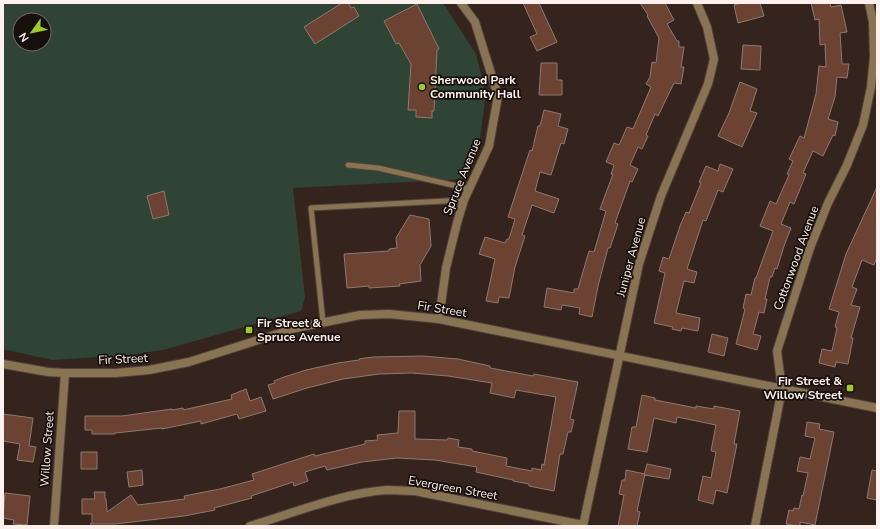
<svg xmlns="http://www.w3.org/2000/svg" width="880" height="529" viewBox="0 0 880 529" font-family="'Nunito Sans',sans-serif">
  <rect width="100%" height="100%" fill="#35241d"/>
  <path fill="#2f4434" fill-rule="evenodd" d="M3 3H443L476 54 486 93 480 138 464 179 293 188 305 297 301 311 163 350 128 355 52 360 3 349ZM20 20H44V44H20Z"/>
  <path fill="#6c4333" stroke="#8e7971" d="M342 3H348L351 8 354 7 359 16 315 44 304 27Z
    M523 3H539L557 42 537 51 530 37 537 34Z
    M640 3H665L674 20 667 24 677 41H679V47H684L681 67H684L681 84 674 83 658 116 655 114 646 135 648 136 642 149 638 147 630 165 638 169 632 182 630 181 615 223 618 224 610 248H608L598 286 592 317 579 314 580 308 562 305 561 310 544 307 547 288 574 293V289H578L589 251 594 252 606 211 600 209 613 174H611L614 165 606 162 614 143 619 145 627 127 633 129 651 87 646 84 650 77 652 62 656 63 659 38 647 16 648 15Z
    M742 3H760L764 16 738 23 734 5Z
    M811 3H830L831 7 841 5 847 32 840 33 842 64H849L847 78 837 77 835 97 828 119 838 122 835 136 833 135 823 156 813 151 803 173 806 174 794 204 790 202 781 224 791 228 784 246 777 269 775 268 772 277H770L765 299H767L764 313 759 312 753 334 761 336 757 350 736 344 745 309 743 308 746 294 751 295 755 278H756L773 231 760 226 770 201 776 204 789 175 787 174 793 161 789 159 800 136 804 138 816 94 819 66 826 67 825 44 820 45 819 19 815 20Z
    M417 4 439 49 437 50 434 111H432V118L416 117V110H408L411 64 399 43 396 44 384 21Z
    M743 45 761 46 760 70 741 69Z
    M541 63H557V80H562V95H539Z
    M740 82 757 89 750 111 757 113 742 147 718 136 729 113Z
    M544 110 561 114 558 126 568 129 564 144 561 143 551 175 540 172 535 191 559 199 554 213 532 205 522 235 525 236 515 267 509 298 499 297 498 303 486 301 495 259 479 254 485 237 505 243 507 239H509L515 219 508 217 530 150 532 151 538 126H540Z
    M720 164 733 169 723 192 718 190 706 221 703 220 687 269 697 272 694 283 684 281 676 313 700 318 698 331 682 328 681 331 672 329 673 327 654 323 665 273 659 271 663 257 669 259 680 226 686 212 689 213 701 183 699 182 706 166 718 171Z
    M877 187V257L874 265 862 260 852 287 857 289 851 305 860 307 851 338H853L848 364 836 362 835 367 819 363 822 349 832 351 837 328 835 327 839 312 829 309 846 254Z
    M164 191 169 215 153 219 147 196Z
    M410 215 429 219 431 246 420 265 421 281 399 284 400 286 369 288V286L347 288 344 254 389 251V249L397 248 396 238Z
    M712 334 728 338 724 356 708 352Z
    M422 356 458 359 490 366V368L533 376 534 374 578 382 570 419 574 420 571 432H568L563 454H560L554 491 529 486V484L513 481V480L476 472 477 467 435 460 397 458 362 462 327 470 325 466 305 472 308 481 294 486 293 482 251 496 252 498 214 508 215 510 184 516 115 524H90L92 523V514H82V499H95L94 492H105V499H106L107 512 131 495 138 505 185 499 184 496 220 489 254 480 252 474 314 454 315 456 365 444V441L378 440 377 435 398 433 399 411H415V439L447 440 448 438 459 440 458 447 472 449V451L507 458 506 466 532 471V468L541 470 542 464 544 465 556 397 516 390 514 398 490 393 492 383 448 376 412 373 379 374 343 379 307 388 273 399 268 385 275 383 274 381 284 377 306 370 338 363 359 360V359L373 357Z
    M246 389 250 401 261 397 266 411 239 419 237 414 201 424V421L162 429V428L115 433V434H92V430H85V416H122L172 409V410L183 408V410L232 399 231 395Z
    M642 395 655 398V400L696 408V406L714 409V406L740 411 734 444H737L727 493 716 490 713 504 698 500 703 476 711 478 716 452 711 451 716 425 677 417 676 423 654 418 647 452 628 449 632 427H636Z
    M3 414 33 418 29 446 36 447 33 462 17 460 20 444 3 441Z
    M807 422 820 424 819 429 834 432 815 525 800 522V526H798L786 524 789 510 793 511 794 508 799 509 802 495 803 496 808 473 797 471 800 457 810 459 815 438 805 436Z
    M81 452H97V469H81Z
    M647 464 671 469 669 479 644 475Z
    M142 470 143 485 129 487 127 472Z
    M626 470 645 474 637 511 640 512 637 526H618L624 495 619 494 622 480H625Z
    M872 470 877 471V500L867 498Z
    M5 493 30 496 27 525 13 524 14 520 3 518Z"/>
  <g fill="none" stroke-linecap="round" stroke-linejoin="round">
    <g stroke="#51413a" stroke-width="7">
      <path id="service" d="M348 165 378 168 470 189
        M323 322 311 208 464 200"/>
    </g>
    <g stroke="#51413a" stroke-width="10">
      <path id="minor" d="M439 319 446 268 457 223 464 200 489 146 498 96 475 22 461 3
        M54 526 65 373
        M250 526C294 513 342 493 387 490 396 490 406 491 415 491L583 525
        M583 526 639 264 661 196 708 84 714 59 707 27 697 3
        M755 526 782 389 777 351 810 248 828 203 847 165 863 125 871 87 874 57 873 22 869 3"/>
    </g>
    <g stroke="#51413a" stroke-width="10">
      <path id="tertiary" d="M3 364 48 372 65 373H116L149 370 189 362 296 328 360 315 389 314 439 319 877 408"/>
    </g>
    <use href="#service" stroke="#887452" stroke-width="5"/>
    <use href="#minor" stroke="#887452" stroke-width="8"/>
    <use href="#tertiary" stroke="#887452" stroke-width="8"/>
  </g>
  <g fill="#9eca2e" stroke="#170f0c" stroke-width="1.5">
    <circle cx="422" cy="87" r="4"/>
    <rect x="245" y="326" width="8" height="8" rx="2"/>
    <rect x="846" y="384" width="8" height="8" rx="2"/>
  </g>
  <g text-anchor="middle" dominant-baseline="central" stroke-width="3.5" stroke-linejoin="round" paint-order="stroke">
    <g font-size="12" font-weight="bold" fill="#fef1ed" stroke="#170f0c" text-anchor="start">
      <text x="430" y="80">Sherwood Park<tspan x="430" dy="14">Community Hall</tspan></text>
      <text x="257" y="323">Fir Street &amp;<tspan x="257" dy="14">Spruce Avenue</tspan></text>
      <text x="842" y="381" text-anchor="end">Fir Street &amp;<tspan x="842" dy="14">Willow Street</tspan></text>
    </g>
    <g font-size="12" fill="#fef1ed" stroke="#170f0c">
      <text transform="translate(462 177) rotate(-68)">Spruce Avenue</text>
      <text transform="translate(631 257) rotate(-75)">Juniper Avenue</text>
      <text transform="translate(796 258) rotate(-70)">Cottonwood Avenue</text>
      <text transform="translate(442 309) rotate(9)">Fir Street</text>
      <text transform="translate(123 359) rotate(-3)">Fir Street</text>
      <text transform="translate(47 449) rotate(-86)">Willow Street</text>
      <text transform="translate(453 488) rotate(10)">Evergreen Street</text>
    </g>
  </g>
  <rect width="880" height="529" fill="none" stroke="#fef1ed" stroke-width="8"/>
  <g transform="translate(32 32) rotate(237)"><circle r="19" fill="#170f0c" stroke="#736966"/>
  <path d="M0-3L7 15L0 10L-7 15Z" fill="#9eca2e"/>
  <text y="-6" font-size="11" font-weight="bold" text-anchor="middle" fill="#fef1ed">N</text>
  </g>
</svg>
